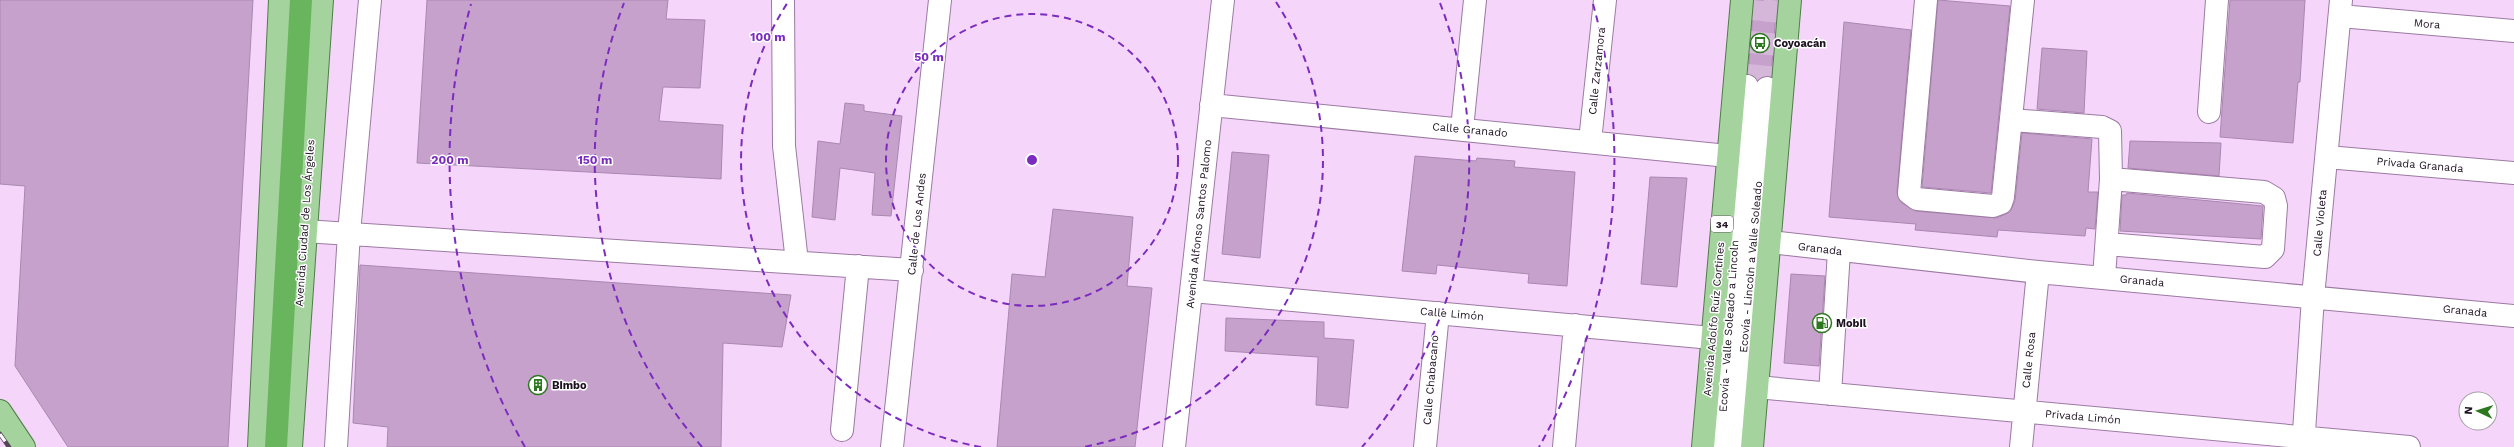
<svg xmlns="http://www.w3.org/2000/svg" width="2514" height="447" viewBox="0 0 2514 447" font-family="'Work Sans',sans-serif">
  <rect width="100%" height="100%" fill="#f5d6fa"/>
  <path fill="#c6a1cc" stroke="#aa87b1" d="M0 0H253L228 447H68L15 366 25 186 0 184Z
    M427 0H668L666 19 705 20 700 88 663 87 659 121 723 125 721 179 417 163Z
    M1754 0H1777L1771 77H1762L1758 80 1748 74Z
    M1938 0 2010 6 1991 193 1922 187Z
    M2230 0H2305L2300 82H2298L2293 143 2220 137Z
    M1844 22 1911 30 1897 192 1902 203 1916 211 1997 218 2010 212 2015 201 2022 133 2092 139 2088 192H2098L2095 229 2086 228 2085 236 1998 230 1997 237 1915 230 1916 224 1829 217Z
    M2042 48 2087 51 2084 113 2037 109Z
    M845 103 864 105V111L902 116 891 216 872 215 875 173 840 168 835 220 812 217 818 141 840 144Z
    M2130 141 2221 143 2219 176 2128 168Z
    M1232 152 1269 155 1260 258 1222 254Z
    M1415 156 1476 161 1477 158 1515 161 1514 167 1575 172 1567 286 1528 283 1529 274 1437 265 1436 274 1402 271Z
    M1650 177 1687 178 1677 287 1641 284Z
    M2127 193 2263 206 2261 239 2120 231 2122 195H2126Z
    M1053 209 1133 217 1127 286 1152 288 1135 447H997L1012 274 1045 277Z
    M360 265 791 295 782 347 723 343 721 447H387L388 427 353 423Z
    M1791 274 1825 276 1819 366 1784 363Z
    M1226 318 1324 322V338L1354 340 1348 408 1316 405 1318 357 1225 351Z"/>
  <g fill="none" stroke-linecap="round" stroke-linejoin="round">
    <path stroke="#d5b8d9" stroke-width="22" stroke-dasharray="22 11" stroke-linecap="butt" d="M1747 86 1754 0
      M1767 88 1775 0"/>
    <g stroke="#9c7aa3" stroke-width="24">
      <path id="minor" d="M783 0 784 146 797 262
        M1926 0 1909 193 1917 199 1993 206 2001 203 2003 197 2023 0
        M2340 16 2514 31
        M1211 105 1728 156
        M2209 112 2217 0
        M2012 120 2102 127 2110 131 2111 179 2104 277
        M1462 129 1475 0
        M1590 141 1605 0
        M2327 157 2514 173
        M304 231 912 270
        M1770 242 2038 272 2514 316
        M2107 244 2265 257 2273 249 2276 206 2274 198 2264 192 2111 179
        M1192 291 1712 338
        M1757 387 2409 447
        M1830 394 1839 251
        M842 430 858 266
        M336 447 349 233 370 0
        M892 447 940 0
        M1174 447 1223 0
        M1425 447 1438 313
        M1564 447 1575 325
        M1719 447 1747 86
        M1735 447 1767 88
        M2021 447 2038 272
        M2303 447 2313 297 2341 0"/>
    </g>
    <g stroke="#4f7c48" stroke-width="24">
      <path id="major" d="M0 411 24 447
        M259 447 280 0
        M291 447 322 0
        M1703 447 1742 0
        M1752 447 1790 0"/>
    </g>
    <g stroke="#4f7c48" stroke-width="24">
      <path id="highway" d="M276 447 301 0"/>
    </g>
    <use href="#minor" stroke="#fff" stroke-width="22"/>
    <use href="#major" stroke="#a5d39e" stroke-width="22"/>
    <use href="#highway" stroke="#69b55d" stroke-width="22"/>
    <g stroke="#564459" stroke-width="4.5">
      <path id="rail" d="M0 434 9 447"/>
    </g>
    <use href="#rail" stroke="#fff" stroke-width="3" stroke-dasharray="9" stroke-linecap="butt"/>
  </g>
  <g fill="none" stroke="#7b2cbf" stroke-width="2" stroke-dasharray="7 5">
    <circle cx="1032" cy="160" r="146"/>
    <path d="M981 447A291 291 0 0 1 788 2M1276 2A291 291 0 0 1 1083 447"/>
    <path d="M702 447A437 437 0 0 1 624 3M1440 3A437 437 0 0 1 1362 447"/>
    <path d="M525 447A582 582 0 0 1 471 4M1593 4A582 582 0 0 1 1539 447"/>
  </g>
  <defs>
    <g id="bus-ring" transform="scale(1)"><circle r="9.5" fill="#fff" stroke="#2c781f" stroke-width="1.5"/><path d="M-5-6H5V4H4V6H2V4H-2V6H-4V4H-5ZM-3.5-4V0h7V-4ZM-3.5 1.2v1.5H-2V1.2ZM2 1.2v1.5H3.5V1.2Z" fill="#2c781f"/></g>
    <g id="fuel-ring" transform="scale(1)"><circle r="9.5" fill="#fff" stroke="#2c781f" stroke-width="1.5"/><path d="M-5.5-6h7V0h2V4h1.3V-2.5L3-4.5l.8-.8L6-3V5H2.5V1h-1V6h-7ZM-4.2-4.7v3.2H.2V-4.7Z" fill="#2c781f"/></g>
    <g id="building-ring" transform="scale(1)"><circle r="9.5" fill="#fff" stroke="#2c781f" stroke-width="1.5"/><path d="M-4-6H4V6H1V3H-1V6H-4ZM-2.5-4.3h1.7v1.8h-1.7ZM.8-4.3h1.7v1.8H.8ZM-2.5-1h1.7V.8h-1.7ZM.8-1h1.7V.8H.8Z" fill="#2c781f"/></g>
  </defs>
  <g fill-rule="evenodd">
    <use href="#bus-ring" x="1760" y="43"/>
    <use href="#fuel-ring" x="1822" y="323"/>
    <use href="#building-ring" x="538" y="385"/>
  </g>
  <g text-anchor="middle" dominant-baseline="central" stroke-width="3" stroke-linejoin="round" paint-order="stroke">
    <rect fill="#fff" stroke="#625864" stroke-width="1" x="1711" y="216" width="22" height="16" rx="3"/>
    <g font-size="10" font-weight="bold" fill="#1e1121">
      <text x="1722" y="224">34</text>
    </g>
    <g font-size="11" fill="#1e1121" stroke="#fff">
      <text transform="translate(2427 24) rotate(5)">Mora</text>
      <text transform="translate(1597 71) rotate(-84)">Calle Zarzamora</text>
      <text transform="translate(1470 130) rotate(5)">Calle Granado</text>
      <text transform="translate(2420 165) rotate(5)">Privada Granada</text>
      <text transform="translate(305 223) rotate(-86)">Avenida Ciudad de Los Ángeles</text>
      <text transform="translate(2320 223) rotate(-85)">Calle Violeta</text>
      <text transform="translate(917 224) rotate(-84)">Calle de Los Andes</text>
      <text transform="translate(1199 224) rotate(-84)">Avenida Alfonso Santos Palomo</text>
      <text transform="translate(1820 249) rotate(7)">Granada</text>
      <text transform="translate(1751 267) rotate(-85)">Ecovía - Lincoln a Valle Soleado</text>
      <text transform="translate(2142 281) rotate(5)">Granada</text>
      <text transform="translate(2465 311) rotate(6)">Granada</text>
      <text transform="translate(1452 314) rotate(5)">Calle Limón</text>
      <text transform="translate(1714 319) rotate(-85)">Avenida Adolfo Ruíz Cortines</text>
      <text transform="translate(1729 326) rotate(-86)">Ecovía - Valle Soleado a Lincoln</text>
      <text transform="translate(2029 360) rotate(-84)">Calle Rosa</text>
      <text transform="translate(1431 380) rotate(-85)">Calle Chabacano</text>
      <text transform="translate(2083 417) rotate(5)">Privada Limón</text>
    </g>
    <g font-size="11" font-weight="bold" fill="#1e1121" stroke="#fff" text-anchor="start">
      <text x="1774" y="43">Coyoacán</text>
      <text x="1836" y="323">Mobil</text>
      <text x="552" y="385">Bimbo</text>
    </g>
  </g>
  <circle cx="1032" cy="160" r="6" fill="#7b2cbf" stroke="#fff" stroke-width="2"/>
  <g font-size="12" text-anchor="middle" font-weight="bold" fill="#7b2cbf" stroke="#fff" stroke-width="3" stroke-linejoin="round" paint-order="stroke">
    <text x="768" y="41">100 m</text>
    <text x="929" y="61">50 m</text>
    <text x="595" y="164">150 m</text>
    <text x="450" y="164">200 m</text>
  </g>
  <g transform="translate(2478 411) rotate(274)"><circle r="19" fill="#ffffff" stroke="#a5a0a6"/>
  <path d="M0-3L7 15L0 10L-7 15Z" fill="#2c781f"/>
  <text y="-6" font-size="11" font-weight="bold" text-anchor="middle" fill="#1e1121">N</text>
  </g>
</svg>
